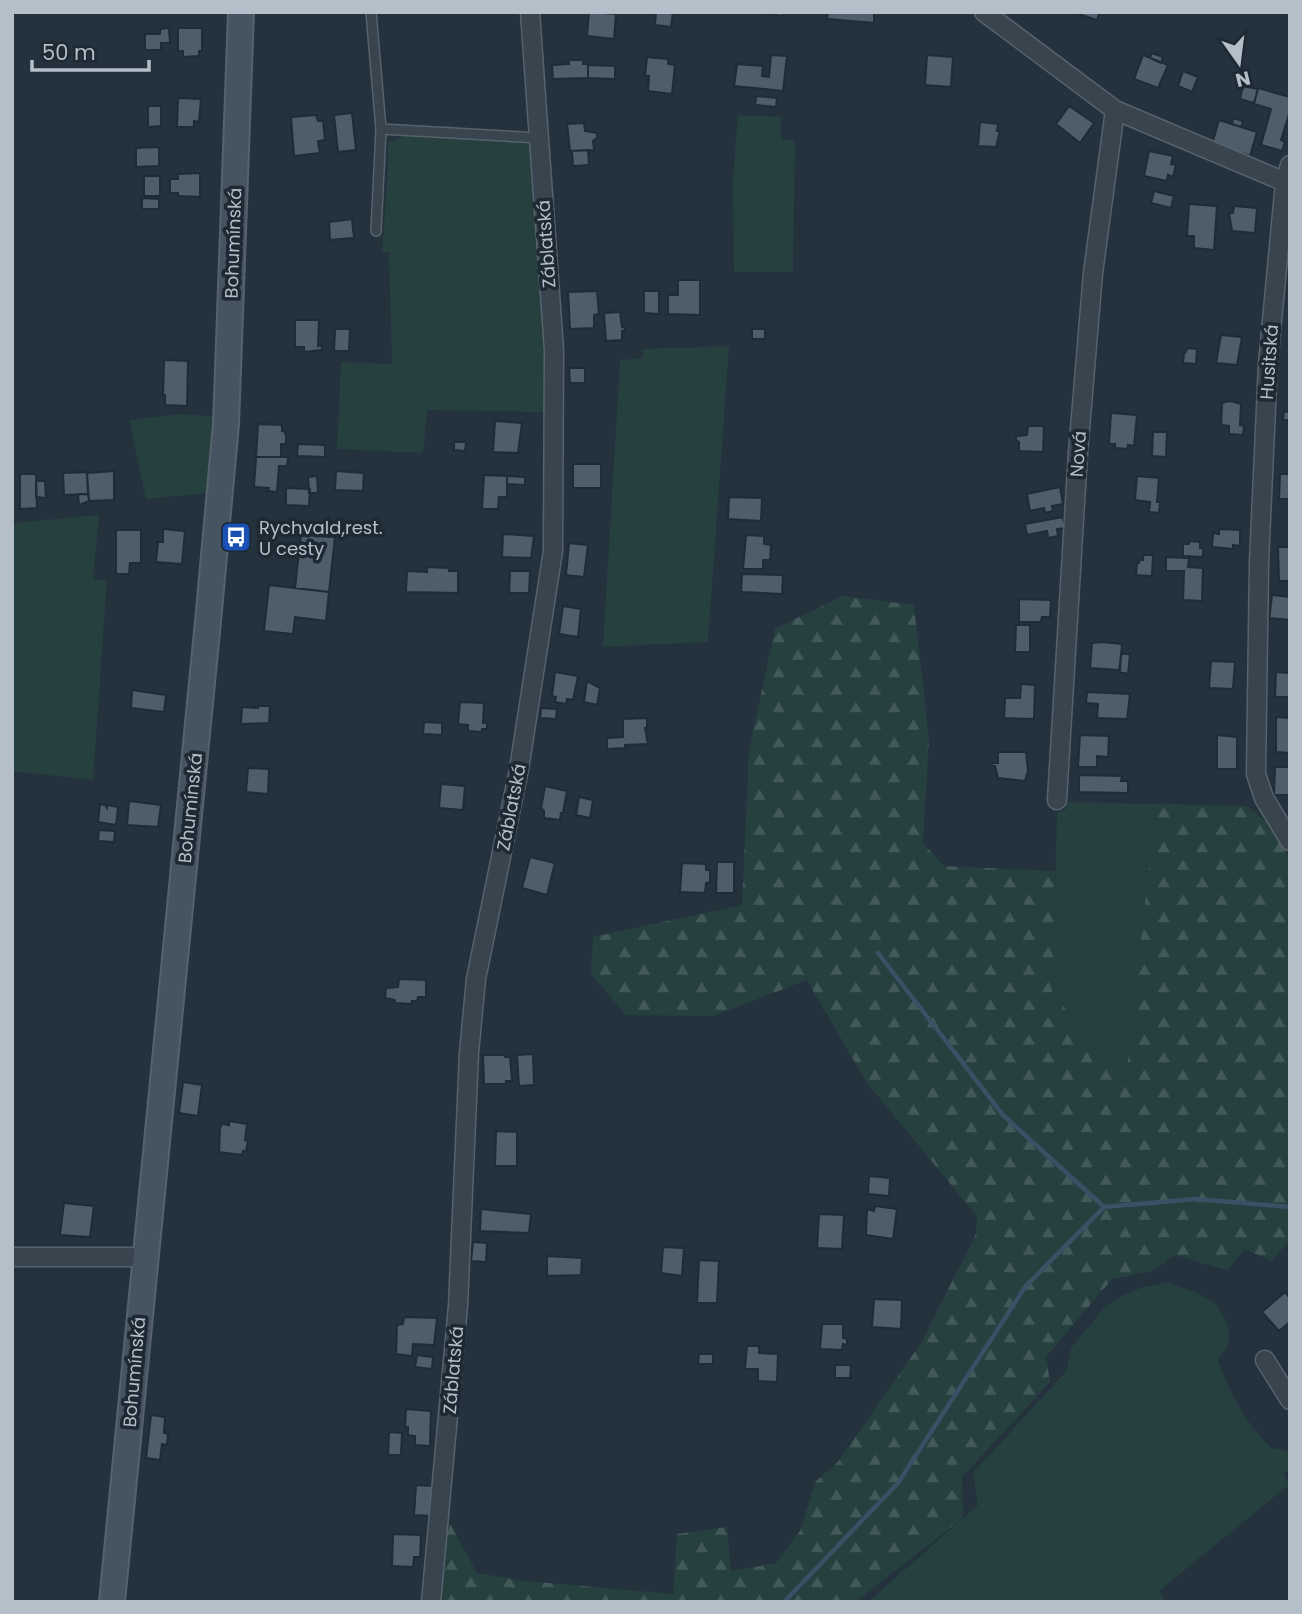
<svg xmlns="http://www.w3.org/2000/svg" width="1302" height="1614" viewBox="0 0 1302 1614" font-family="Poppins,sans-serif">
  <defs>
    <pattern id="forest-firs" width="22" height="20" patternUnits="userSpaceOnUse" patternTransform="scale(1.75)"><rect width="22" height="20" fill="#263f3f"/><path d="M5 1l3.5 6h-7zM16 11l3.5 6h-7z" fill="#435959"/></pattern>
  </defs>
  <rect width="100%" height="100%" fill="#24323e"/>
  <path fill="#263f3f" d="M738 115 781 117V139L795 141 793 272H734L733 179Z
    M402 136 525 141 533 149 545 305 547 412 427 410 423 453 337 449 341 362 392 364 389 252H382L388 169V143Z
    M729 346 708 642 603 647 620 360 643 358V349Z
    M180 414 213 416 207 493 146 499 129 420Z
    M99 515 93 579 107 580 93 780 12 771V523Z
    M1067 802 1156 804 1126 1086 1052 991 1057 813 1066 809Z
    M1168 1282C1181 1288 1199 1292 1210 1300 1221 1308 1231 1327 1229 1340 1228 1348 1222 1354 1218 1360 1231 1396 1244 1420 1271 1448L1285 1450 1290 1454V1470L1283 1474 1290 1484 1159 1591 1166 1602H868L978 1505 973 1473 1067 1370 1071 1348 1103 1309 1116 1299 1140 1288Z"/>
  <path fill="url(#forest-firs)" d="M842 596 914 605 929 740 923 843 944 866 1055 871 1052 991 1125 1085 1156 804 1247 806 1267 822 1290 859V1240L1271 1261 1245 1249 1227 1270 1175 1255 1152 1271 1112 1279 1046 1357 1050 1382 962 1477 963 1518 855 1602H452L437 1598 448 1520 477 1573 525 1581 673 1594 677 1534 727 1527 731 1571 776 1563 800 1531 815 1482 837 1463 921 1343 976 1234 977 1216 867 1083 807 980 713 1016 626 1015 591 974 593 937 742 905 749 750 775 629Z"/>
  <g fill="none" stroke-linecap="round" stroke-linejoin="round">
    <path stroke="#385165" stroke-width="4.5" d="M878 953 1003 1115 1104 1207
      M784 1602 898 1483 1025 1287 1104 1207 1196 1199 1290 1207"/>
  </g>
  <path fill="#4d5d69" stroke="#1f2b35" stroke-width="2" d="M589 12 616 14 614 39 587 36Z
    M656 12H673L671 27 655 25Z
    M753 12H784L783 16Z
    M828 12H874V23L827 19Z
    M1072 12H1100L1097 20Z
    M169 28 170 43H161V50H145V34H160V29Z
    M178 28H202V51H199V56L183 57V51H178Z
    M1152 53 1163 57 1161 63 1150 58Z
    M771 55 787 56 783 91 734 86 737 64 763 66 762 76 769 77Z
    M927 55 953 57 951 87 925 85Z
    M1143 55 1168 65 1158 88 1134 79Z
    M647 57 668 59V64L675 65 672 94 648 91 649 76H645Z
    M569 60H583V64H588V78L553 79 552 65 569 64Z
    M588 65 615 66V79L588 78Z
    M1183 71 1198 77 1192 92 1178 86Z
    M1243 86 1258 89 1254 103 1240 99Z
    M1258 88 1290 97V111L1281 140 1285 142 1282 151 1261 145 1271 109 1254 104Z
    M756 96 777 98 776 107 755 105Z
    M178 98 201 99 199 122 194 121V127H177Z
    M148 106H161V126L148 127Z
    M1069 106 1094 123 1080 143 1056 124Z
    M352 113 356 150 338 152 334 115Z
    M316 115 318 121H323L325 140 318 141 320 153 294 156 291 117Z
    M1233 118 1243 121 1241 127 1232 124Z
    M1219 120 1257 132 1250 156 1212 144Z
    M980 122 998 124 997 131H1000L996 147 978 146Z
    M584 123 585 131 597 133V138L593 141 594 150 570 151 567 124Z
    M159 147V166L136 167V148Z
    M588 150 589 165 573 166 572 151Z
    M1149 151 1173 156 1171 164 1176 165 1173 177 1168 175 1167 181 1144 176Z
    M200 173V197L178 196V193H170V179H178V174Z
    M144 176H160V196H144Z
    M1154 191 1174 196 1171 208 1151 203Z
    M142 198 159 199V209H142Z
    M1189 204 1217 206 1214 250 1194 248V236H1187Z
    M1234 206 1257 208 1255 233 1232 231 1229 213H1233Z
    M352 219 354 238 330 240 329 222Z
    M678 280H700V315L668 314V295H678Z
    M597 291 599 314 594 315V328L570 329 568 292Z
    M644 291H659V314L644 313Z
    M620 312 622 327 624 326 625 331H622V340L606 341 604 313Z
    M295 320H319L318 346 322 345V350L304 352V347H295Z
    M335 329H350L349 351H334Z
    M752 329H765V339H752Z
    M1221 335 1242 337 1237 365 1216 363Z
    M1188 348 1197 349 1196 364 1183 363 1184 354Z
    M164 360 188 361 187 406 165 405V395H163Z
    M569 368H585V383H570Z
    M1230 401 1241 404 1240 425 1244 426 1243 435 1229 434V426L1221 425 1222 403Z
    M1290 403V426L1287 425V420H1283L1284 411 1288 412Z
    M1111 413 1137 415 1134 446 1128 445 1127 449 1115 448V444H1109Z
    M495 421 522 423 518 453 493 452Z
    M258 424 282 425V431H284L286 435V444H281V457H256Z
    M1028 426H1044L1043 452 1019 451V442L1016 440V436L1027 435Z
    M1153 432H1167L1166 457 1152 456Z
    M454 442H466L465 451 454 450Z
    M298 444 325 445V457L297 456Z
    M256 457H288L287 466H279L277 492 268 491 269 488 254 487Z
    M573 464H601V488H573Z
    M114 471V500L89 501 87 473Z
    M336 471 364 473 363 491 335 490Z
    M87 472 88 494 64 495 63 473Z
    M20 474H36L37 508 20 509Z
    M1280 474H1290V499H1279Z
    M484 475 507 476V497H499L498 509H482Z
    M317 476 318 493H309L308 477Z
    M507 476 525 477V485L507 484Z
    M1137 476 1159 478 1157 502H1160L1159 513 1149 512 1150 502 1135 500Z
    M36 481H45L46 498 36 497Z
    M1060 487 1063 504 1052 506 1053 511 1045 513 1044 508 1030 511 1027 494Z
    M286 488 310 489 309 506 286 505Z
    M78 494H88L89 501 79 505Z
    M729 497 762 498 761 521 728 519Z
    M1063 517 1065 528 1057 529 1058 536 1048 538 1047 531 1027 535 1025 524Z
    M163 529 185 531 182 564 156 562 158 542H163Z
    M1219 529 1240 530V546L1233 545V549L1212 547 1213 533 1219 534Z
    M116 530H141V563H130L129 574H116Z
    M317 533H320V536L335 537 329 592 295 588 301 534 317 536Z
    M503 534 534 536 531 558 502 557Z
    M746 535 764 536V544L771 545 770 560H763V569H743Z
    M1189 541 1200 542V548H1203V557L1183 556V544H1189Z
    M569 543 588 545 584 577 566 575Z
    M1278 547H1290V581H1279Z
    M1143 555H1153L1152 576 1136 575 1137 563H1139V560H1143Z
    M1166 557 1189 558 1188 567 1203 568 1202 601 1183 600 1184 571H1166Z
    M427 567 449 568V571H458V593L406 592 407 571 427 572Z
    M510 571H530L529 593H509Z
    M742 574 783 575 782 594 741 592Z
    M269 585 329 592 326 621 295 617 293 634 264 631Z
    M1272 595 1290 597V620L1270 618 1269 621Z
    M1019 599 1051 600 1050 617H1042L1041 622H1019Z
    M563 606 581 609 578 637 559 634Z
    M1016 625H1030V652H1015Z
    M1102 642 1122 644 1120 670 1090 668 1092 643Z
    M1121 654H1130L1128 674 1119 672Z
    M1211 661 1235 662 1233 689 1209 688Z
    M555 672 578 676 573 700 567 699 566 704 555 702 556 697 552 696Z
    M1276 672 1290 673V697H1275Z
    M587 681 600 688 597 705 584 702Z
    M1021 684 1035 685 1034 719 1004 718 1005 698H1020Z
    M132 690 166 695 164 712 131 708Z
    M1087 692 1130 694 1127 719 1097 718 1098 704 1086 703Z
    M460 702 484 703 483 723H487V729H482V732L468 731V725L458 724Z
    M258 706H270L269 723 241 724 242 707 258 708Z
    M541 708 557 709 556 719 540 718Z
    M1276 717 1290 718V753L1276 752Z
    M647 718V728H645L648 744 625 745V748L607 749V738L623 737V719Z
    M424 722 442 723V735L423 734Z
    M1080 735 1109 736 1108 757 1097 756V767H1078Z
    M1217 735 1237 737V769H1217Z
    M998 752H1026L1028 771 1025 781 998 778 995 766H992V763H998Z
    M1275 767H1290V795H1274Z
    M248 768 269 769 268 794 246 792Z
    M1079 775 1122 776 1121 781H1128V793L1079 792Z
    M441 784 465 786 463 810 439 808Z
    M545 786 567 791 563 813H561L560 820 544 818V811L541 808Z
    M579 797 593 800 590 818 576 815Z
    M129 801 161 805 158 827 127 825Z
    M100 804 105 805 107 808V805L118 807 116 825 98 822Z
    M99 830 115 831 114 842 98 841Z
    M530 857 555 863 547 895 522 888Z
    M717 862H734V893H716Z
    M682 863 706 864V870H710V882L706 883 705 893 680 892Z
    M399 979 426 980V997H418L417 1001H412L411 1004 395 1003V1000L385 998 386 988 398 987Z
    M533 1054 534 1085 519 1086 517 1055Z
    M483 1055H505V1057H510L512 1081H506V1084H484Z
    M183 1082 202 1085 198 1116 179 1113Z
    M229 1121 247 1124 245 1140 248 1141 246 1151H243L242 1155 219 1152 220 1128 222 1124 229 1125Z
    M496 1131 517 1132V1166H495Z
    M869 1176 890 1178 889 1196 868 1194Z
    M64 1203 94 1206 90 1237 60 1235Z
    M875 1206 897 1209 893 1239 866 1235 867 1209 874 1211Z
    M481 1209 531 1214 529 1233 480 1231Z
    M819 1214 844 1215 842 1249 817 1248Z
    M473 1242 487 1243 486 1262 471 1261Z
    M663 1247 684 1248 682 1276 661 1273Z
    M547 1256 582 1258 581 1275 547 1276Z
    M699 1260 719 1261 717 1303H697Z
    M1285 1292 1290 1298V1322L1279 1331 1262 1312Z
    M874 1299 902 1300 901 1329 872 1327Z
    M404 1317 437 1318 434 1345 413 1344 412 1356 396 1354 397 1325 403 1324Z
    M822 1324H843V1338L847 1339V1345L843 1344 842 1350 820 1349Z
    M747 1346H759V1353L778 1354 777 1382 758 1381V1369H745Z
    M699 1354H713V1364H698Z
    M417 1355 433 1357 432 1369 415 1367Z
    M835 1365H851L850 1378H835Z
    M406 1409 431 1411 430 1446 415 1445V1436L408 1435V1427H405Z
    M151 1415 165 1417 164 1433 168 1434 167 1445 162 1444 160 1460 146 1458Z
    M389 1432 402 1433 401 1455H388Z
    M416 1485 434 1486 432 1516 414 1515Z
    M393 1534 421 1535 420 1557H414L413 1567 392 1566Z"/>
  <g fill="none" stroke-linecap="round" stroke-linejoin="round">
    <g stroke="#56626c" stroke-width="12">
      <path id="service" d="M371 12 381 129 376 231
        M381 129 539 138"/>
    </g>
    <g stroke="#56626c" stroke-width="21">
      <path id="minor" d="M984 12 1115 110 1285 182
        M1290 165 1285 182 1268 364 1259 562 1256 774 1264 798 1290 841
        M1057 800 1078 453 1093 273 1115 110
        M12 1257H145
        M1265 1360 1290 1400
        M431 1602 458 1306 469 1053 476 979 519 769 553 551 554 350 530 12"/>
    </g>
    <g stroke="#56626c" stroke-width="28">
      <path id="secondary" d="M112 1602 209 611 226 424 241 12"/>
    </g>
    <use href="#service" stroke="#38444e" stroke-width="9"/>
    <use href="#minor" stroke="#38444e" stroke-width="18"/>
    <use href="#secondary" stroke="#465461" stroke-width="24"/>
  </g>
  <defs>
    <g id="bus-square" transform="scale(1.575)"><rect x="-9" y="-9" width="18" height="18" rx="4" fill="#1a4fb4" stroke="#1d2933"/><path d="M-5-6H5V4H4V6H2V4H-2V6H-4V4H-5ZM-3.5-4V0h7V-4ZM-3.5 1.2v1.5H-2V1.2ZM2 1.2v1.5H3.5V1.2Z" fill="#fff"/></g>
  </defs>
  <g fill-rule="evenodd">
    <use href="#bus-square" x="236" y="537"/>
  </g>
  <g text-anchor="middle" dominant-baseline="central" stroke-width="7" stroke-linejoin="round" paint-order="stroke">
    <g font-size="18" fill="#b4bfc9" stroke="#1d2933">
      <text transform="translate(233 243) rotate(-88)">Bohumínská</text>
      <text transform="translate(546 244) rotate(-94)">Záblatská</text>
      <text transform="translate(1269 362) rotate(-86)">Husitská</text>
      <text transform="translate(1078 454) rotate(-86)">Nová</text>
      <text transform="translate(511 807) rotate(-79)">Záblatská</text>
      <text transform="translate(190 808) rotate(-84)">Bohumínská</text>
      <text transform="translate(453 1370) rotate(-85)">Záblatská</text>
      <text transform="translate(134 1372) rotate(-85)">Bohumínská</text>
    </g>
    <g font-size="18" fill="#b4bfc9" stroke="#1d2933" text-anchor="start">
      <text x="259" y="527">Rychvald,rest.<tspan x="259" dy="21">U cesty</tspan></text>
    </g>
  </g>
  <rect width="1302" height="1614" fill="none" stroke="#b4bfc9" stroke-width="28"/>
  <g transform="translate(1239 63) rotate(166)" stroke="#1d2933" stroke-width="5" paint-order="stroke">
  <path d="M0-5L12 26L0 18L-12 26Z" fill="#b4bfc9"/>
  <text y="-10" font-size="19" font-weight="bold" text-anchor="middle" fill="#b4bfc9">N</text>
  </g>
  <path d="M32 60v10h117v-10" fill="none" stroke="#b4bfc9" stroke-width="3.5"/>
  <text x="42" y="60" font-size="21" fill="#b4bfc9" stroke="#1d2933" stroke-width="5" paint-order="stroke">50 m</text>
</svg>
